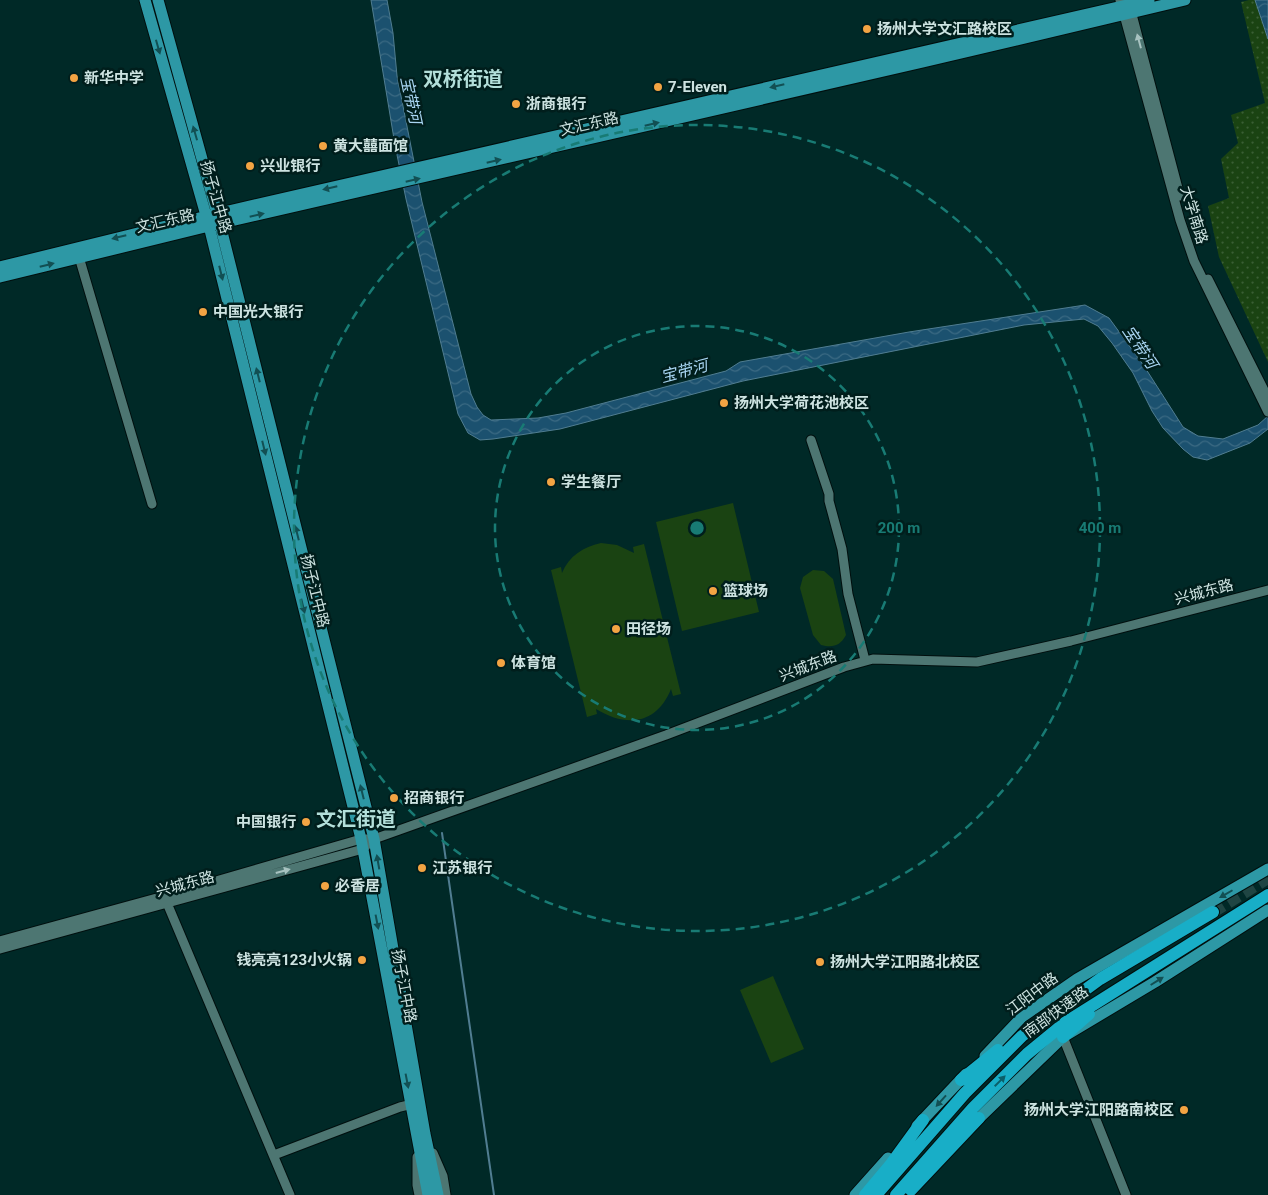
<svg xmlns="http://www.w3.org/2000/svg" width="1268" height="1195" viewBox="0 0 1268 1195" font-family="Roboto,'Noto Sans SC',sans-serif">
  <defs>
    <pattern id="green-dots" width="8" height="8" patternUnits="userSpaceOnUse" patternTransform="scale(1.25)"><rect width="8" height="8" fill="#1a4312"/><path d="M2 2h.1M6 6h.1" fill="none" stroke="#3a5e34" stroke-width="1.8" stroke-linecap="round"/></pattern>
    <pattern id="water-waves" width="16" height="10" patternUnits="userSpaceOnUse" patternTransform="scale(1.25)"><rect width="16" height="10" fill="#1b516f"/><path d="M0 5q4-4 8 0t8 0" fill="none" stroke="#3b6a83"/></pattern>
  </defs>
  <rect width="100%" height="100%" fill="#002927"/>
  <path fill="url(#green-dots)" d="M1249 0H1268V362L1219 257 1208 206 1229 198 1221 159 1238 143 1231 115 1265 103 1241 2Z"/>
  <path fill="#1a4312" d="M733 503 759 612 682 631 656 522Z
    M601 543 617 545 634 553 633 547 644 544 681 694 673 696 671 689C657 724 627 728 596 709L597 714 587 717 551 570 561 567 562 573C569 556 583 547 601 543Z
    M813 570 824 571 833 579 846 635C840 646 833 648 821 645L813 635 800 588 803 577Z
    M773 976 804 1049 771 1063 740 990Z"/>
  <path fill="url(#water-waves)" stroke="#507d91" d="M371 0H387L393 33 397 76 422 202 471 394 477 407 483 415 491 420 538 418 566 413 726 371 740 362 909 332 1085 305 1109 318 1144 366 1183 427 1198 436 1223 439 1258 425 1268 416V429L1250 443 1207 460 1193 457 1183 449 1163 428 1152 411 1133 373 1112 343 1098 326 1084 319 1024 325 743 381 560 429 493 439 480 440 468 433 458 414 406 199 395 145Z
    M1255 0H1268V39Z"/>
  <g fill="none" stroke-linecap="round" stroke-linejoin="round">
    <path stroke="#507d91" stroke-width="2" d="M442 833 494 1195"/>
    <path stroke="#1f4543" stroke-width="12" stroke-dasharray="12 6" stroke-linecap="butt" d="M1213 912 1268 878"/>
    <g stroke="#000f0e" stroke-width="11">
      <path id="minor" d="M1120 0 1180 220 1194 261 1268 412
        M1130 7 1180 196
        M79 257 152 504
        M1208 279 1268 398
        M811 440 829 494V501L842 549 848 594 865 660
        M167 903 290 1195
        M0 941 164 896 361 839H374L666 735 844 667 873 659 977 662 1071 641 1268 590
        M0 949 345 854 363 849 366 846
        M1063 1037 1126 1195
        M433 1153 443 1176 446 1195
        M274 1155 400 1107 417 1103
        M417 1157V1185L419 1195"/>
    </g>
    <g stroke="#000f0e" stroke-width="13">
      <path id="major" d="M145 0 209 226 361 839 428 1195
        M158 0 220 224 374 839 425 1134 438 1195
        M0 267 207 216 1149 0
        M0 277 209 226 923 62 1185 0
        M985 1056 1022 1017 1077 979 1268 869
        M973 1124 1063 1037 1155 982 1268 910
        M917 1126 966 1074
        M855 1195 888 1158"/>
    </g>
    <g stroke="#000f0e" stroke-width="14">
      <path id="highway" d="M1063 1037 1089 1014
        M961 1080 998 1050
        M911 1190 979 1118
        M865 1195 891 1164 923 1120
        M876 1195 965 1093 1022 1036 1100 979 1213 912
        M896 1195 973 1108 1027 1054 1066 1022 1268 895"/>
    </g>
    <use href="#minor" stroke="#4d7672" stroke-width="9"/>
    <use href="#major" stroke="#2d98a5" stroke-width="11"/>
    <use href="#highway" stroke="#18aec7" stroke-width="12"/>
  </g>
  <defs><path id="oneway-solid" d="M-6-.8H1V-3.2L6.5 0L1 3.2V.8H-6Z" transform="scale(1.25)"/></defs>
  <g fill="#a7c2c0">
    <use href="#oneway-solid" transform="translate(1139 41) rotate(-105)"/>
    <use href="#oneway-solid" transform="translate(283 871) rotate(-15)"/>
  </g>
  <g fill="#124f53">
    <use href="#oneway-solid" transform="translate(158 47) rotate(74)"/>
    <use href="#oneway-solid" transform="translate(777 86) rotate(167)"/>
    <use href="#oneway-solid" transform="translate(652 124) rotate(-13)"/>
    <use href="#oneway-solid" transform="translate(195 133) rotate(-106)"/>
    <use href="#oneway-solid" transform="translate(494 161) rotate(-13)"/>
    <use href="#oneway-solid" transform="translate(413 180) rotate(-13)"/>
    <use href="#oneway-solid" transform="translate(330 188) rotate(167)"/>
    <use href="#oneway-solid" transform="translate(257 215) rotate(-13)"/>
    <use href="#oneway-solid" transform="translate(119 237) rotate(166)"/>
    <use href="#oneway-solid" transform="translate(47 265) rotate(-14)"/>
    <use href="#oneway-solid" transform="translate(221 273) rotate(76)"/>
    <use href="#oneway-solid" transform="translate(258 375) rotate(-104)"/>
    <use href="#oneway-solid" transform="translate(264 448) rotate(76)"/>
    <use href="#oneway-solid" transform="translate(297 533) rotate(-104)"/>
    <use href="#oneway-solid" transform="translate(303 606) rotate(76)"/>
    <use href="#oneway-solid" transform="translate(362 792) rotate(-104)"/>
    <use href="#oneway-solid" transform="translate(378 862) rotate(-100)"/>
    <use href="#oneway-solid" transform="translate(1226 894) rotate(150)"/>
    <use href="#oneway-solid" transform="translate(377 922) rotate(79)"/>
    <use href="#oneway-solid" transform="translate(1157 981) rotate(-32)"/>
    <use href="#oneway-solid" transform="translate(407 1081) rotate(79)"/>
    <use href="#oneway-solid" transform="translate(941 1101) rotate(132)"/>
  </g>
  <use fill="#0b5f69" href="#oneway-solid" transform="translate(1000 1081) rotate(-45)"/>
  <g fill="none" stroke="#187b74" stroke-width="2.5" stroke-dasharray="9 6">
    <circle cx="697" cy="528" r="202"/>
    <circle cx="697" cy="528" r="403"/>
  </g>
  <g fill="#f3a443" stroke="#001e1c" stroke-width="2">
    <circle cx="867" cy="29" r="5"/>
    <circle cx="74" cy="78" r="5"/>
    <circle cx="658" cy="87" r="5"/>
    <circle cx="516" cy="104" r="5"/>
    <circle cx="323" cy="146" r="5"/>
    <circle cx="250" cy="166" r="5"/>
    <circle cx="203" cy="312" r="5"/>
    <circle cx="724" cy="403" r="5"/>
    <circle cx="551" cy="482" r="5"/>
    <circle cx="713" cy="591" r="5"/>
    <circle cx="616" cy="629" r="5"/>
    <circle cx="501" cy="663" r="5"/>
    <circle cx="394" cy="798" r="5"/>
    <circle cx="306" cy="822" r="5"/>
    <circle cx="422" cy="868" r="5"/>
    <circle cx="325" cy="886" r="5"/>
    <circle cx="362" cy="960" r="5"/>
    <circle cx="820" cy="962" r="5"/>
    <circle cx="1184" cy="1110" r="5"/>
  </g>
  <g text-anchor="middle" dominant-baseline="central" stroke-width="5" stroke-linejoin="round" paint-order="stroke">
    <g font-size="15" font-weight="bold" fill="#cde3e1" stroke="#001e1c" text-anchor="start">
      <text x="877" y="29">扬州大学文汇路校区</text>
      <text x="84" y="78">新华中学</text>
      <text x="668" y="87">7-Eleven</text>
      <text x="526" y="104">浙商银行</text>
      <text x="333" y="146">黄大囍面馆</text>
      <text x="260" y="166">兴业银行</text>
      <text x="213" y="312">中国光大银行</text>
      <text x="734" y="403">扬州大学荷花池校区</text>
      <text x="561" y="482">学生餐厅</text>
      <text x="723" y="591">篮球场</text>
      <text x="626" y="629">田径场</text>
      <text x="511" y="663">体育馆</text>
      <text x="404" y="798">招商银行</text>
      <text x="296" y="822" text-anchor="end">中国银行</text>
      <text x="432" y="868">江苏银行</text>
      <text x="335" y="886">必香居</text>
      <text x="352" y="960" text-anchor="end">钱亮亮123小火锅</text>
      <text x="830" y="962">扬州大学江阳路北校区</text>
      <text x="1174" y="1110" text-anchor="end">扬州大学江阳路南校区</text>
    </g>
    <g font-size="15" fill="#cde3e1" stroke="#001e1c">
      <text transform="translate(589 124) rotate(-13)">文汇东路</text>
      <text transform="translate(216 197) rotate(74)">扬子江中路</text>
      <text transform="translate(1194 215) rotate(73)">大学南路</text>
      <text transform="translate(165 221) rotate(-13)">文汇东路</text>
      <text transform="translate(315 591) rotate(76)">扬子江中路</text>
      <text transform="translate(1204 592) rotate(-15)">兴城东路</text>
      <text transform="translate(808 666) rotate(-21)">兴城东路</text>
      <text transform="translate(185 884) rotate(-15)">兴城东路</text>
      <text transform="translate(404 986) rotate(79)">扬子江中路</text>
      <text transform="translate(1032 994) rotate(-37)">江阳中路</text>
      <text transform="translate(1056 1012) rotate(-36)">南部快速路</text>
    </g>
    <g font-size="16" font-style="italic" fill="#a8d5f2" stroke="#001e1c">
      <text transform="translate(411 100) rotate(78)">宝带河</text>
      <text transform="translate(1140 347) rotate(56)">宝带河</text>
      <text transform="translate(684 371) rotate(-15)">宝带河</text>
    </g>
    <g font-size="20" font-weight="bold" fill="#b3dfda" stroke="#001e1c">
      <text x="463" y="79">双桥街道</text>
      <text x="356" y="819">文汇街道</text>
    </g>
  </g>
  <circle cx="697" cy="528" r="8" fill="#187b74" stroke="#001e1c" stroke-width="2.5"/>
  <g font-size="15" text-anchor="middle" font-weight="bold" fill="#187b74" stroke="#001e1c" stroke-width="5" stroke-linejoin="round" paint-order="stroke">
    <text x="899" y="533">200 m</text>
    <text x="1100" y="533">400 m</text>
  </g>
</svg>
